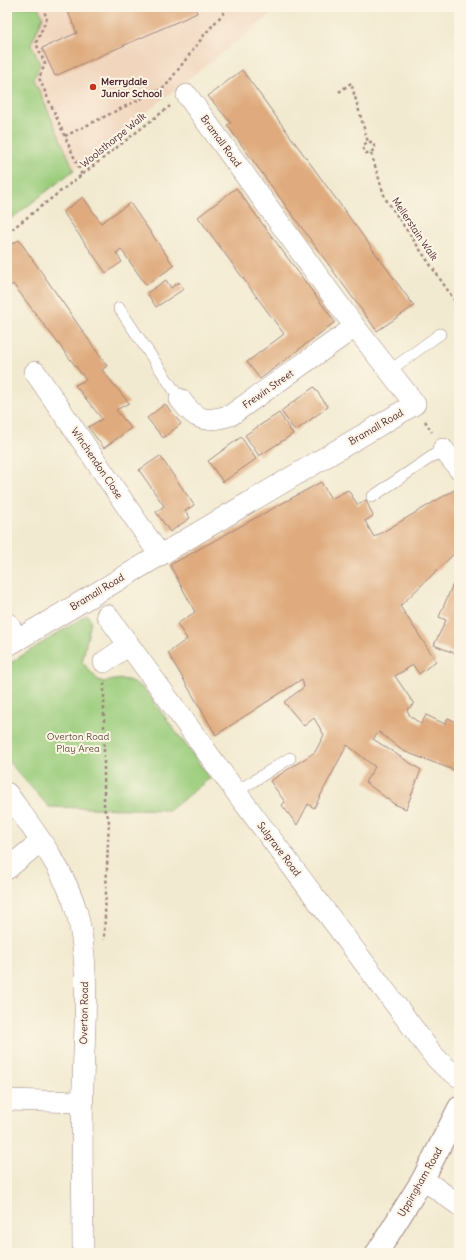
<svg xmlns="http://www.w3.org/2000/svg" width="466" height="1260" viewBox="0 0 466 1260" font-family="Delius,sans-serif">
  <rect width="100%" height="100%" fill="#fcf5e5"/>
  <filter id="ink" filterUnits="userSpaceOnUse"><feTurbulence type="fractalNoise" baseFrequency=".025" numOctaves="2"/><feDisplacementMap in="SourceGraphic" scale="8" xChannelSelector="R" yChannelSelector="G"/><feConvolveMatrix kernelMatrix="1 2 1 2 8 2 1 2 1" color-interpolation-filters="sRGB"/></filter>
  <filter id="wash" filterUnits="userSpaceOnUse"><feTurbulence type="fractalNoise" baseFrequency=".012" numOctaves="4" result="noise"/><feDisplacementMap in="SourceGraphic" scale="16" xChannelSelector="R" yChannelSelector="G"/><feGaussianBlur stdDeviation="0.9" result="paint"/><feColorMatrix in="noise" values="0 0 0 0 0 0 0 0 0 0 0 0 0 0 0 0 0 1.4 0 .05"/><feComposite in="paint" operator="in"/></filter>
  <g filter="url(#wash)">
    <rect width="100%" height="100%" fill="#f2ead0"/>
    <path fill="#f1d5bd" d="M7 7H280L7 222Z"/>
    <path fill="#9bcd7d" stroke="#727654" d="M7 7H38L43 17 31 44 40 64 34 79 74 170 7 222Z
      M87 615 91 621 82 662 98 680 104 682C123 678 128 677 145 690L210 778 170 810 49 807 7 760V665Z"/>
    <g id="blocks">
      <path fill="#dfab7e" d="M66 7H195L197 13 55 76 42 48 77 33Z
        M242 70 414 306 377 331 227 125 231 123 208 96Z
        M236 188 335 322 260 379 247 362 284 334 198 217Z
        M83 197 101 223 130 203 174 266 146 285 121 249 116 253 122 262 106 273 63 212Z
        M19 240 107 366 102 370 129 403 116 410 131 428 104 448 88 427 102 419 75 385 86 380 13 284 7 289V247Z
        M166 280 171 288 179 282 184 289 156 307 147 293Z
        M314 387 328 407 295 431 281 411Z
        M165 404 181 424 163 438 147 418Z
        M279 413 293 434 259 456 245 435Z
        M241 437 256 459 223 482 208 461Z
        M160 456 194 505 185 511 190 518 170 532 156 512 164 506 139 470Z
        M321 482 331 499 348 490 358 505 366 500 373 516 365 521 374 537 456 489 459 495V507L457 508 459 511V549L400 606 436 661 419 674 413 665 395 676 414 704 407 710 410 716 421 724 426 715 445 724 448 718 459 723V772L403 751 379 732 373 739 421 770 406 809 394 804 365 782 375 767 347 745 314 808 308 804 297 825 282 805 285 802 270 781 315 752 324 735 314 718 304 726 284 702 304 687 302 679 216 735 168 653 187 639 177 624 195 612 170 565Z
        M453 584 459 586V655L434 645 446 620 439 617Z"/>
    </g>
  </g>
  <g filter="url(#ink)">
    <use href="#blocks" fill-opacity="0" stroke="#9e847e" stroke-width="1"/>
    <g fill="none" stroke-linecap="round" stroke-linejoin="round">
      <g stroke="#9e847e" stroke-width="12">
        <path id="service" d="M119 308 180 399
          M389 371 440 334
          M372 497 443 449
          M236 792 290 758"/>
      </g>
      <g stroke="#9e847e" stroke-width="22">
        <path id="minor" d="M35 372 159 554
          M180 399C196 421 205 423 231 415L355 327
          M443 449 459 469
          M107 615 236 792 434 1056 444 1066 459 1077
          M7 623 19 639
          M7 646 415 404 355 327 187 95
          M104 662 129 645
          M7 793C32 828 66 871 77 913 91 968 84 1028 83 1084 81 1140 83 1197 83 1253
          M7 869 41 841
          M7 1100 82 1102
          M423 1179 459 1205"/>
      </g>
      <g stroke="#9e847e" stroke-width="24">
        <path id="primary" d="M377 1253 423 1179 459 1108"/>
      </g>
      <path stroke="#9e847e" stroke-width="2.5" stroke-dasharray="3 3" stroke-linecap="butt" d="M42 7 47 18 36 43 45 64 39 78 82 175
        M339 92 351 83 368 142 365 144 363 149 366 153H371L385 198 459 307
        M65 136 165 87 205 34 229 7
        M369 142H372L375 147 371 153
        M7 233 170 106
        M425 421 432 432
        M104 683V809L109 818 104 940"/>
      <use href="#service" stroke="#fff" stroke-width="11"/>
      <use href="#minor" stroke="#fff" stroke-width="21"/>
      <use href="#primary" stroke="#fff" stroke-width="22"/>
    </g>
  </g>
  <circle fill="#c8321e" stroke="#fcf5e5" stroke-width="1.5" cx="93" cy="87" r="4"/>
  <g text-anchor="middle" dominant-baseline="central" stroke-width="4" stroke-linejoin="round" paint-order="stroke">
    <g font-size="10" font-weight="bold" fill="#4a1f2b" stroke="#fcf5e5" text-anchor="start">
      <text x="101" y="81">Merrydale<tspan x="101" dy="12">Junior School</tspan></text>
    </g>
    <g font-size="10" fill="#4a1f2b" stroke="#fcf5e5">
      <text transform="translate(113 140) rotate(-39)">Woolsthorpe Walk</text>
      <text transform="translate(221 141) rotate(54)">Bramall Road</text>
      <text transform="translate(415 229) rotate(56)">Mellerstain Walk</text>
      <text transform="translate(268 389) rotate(-35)">Frewin Street</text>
      <text transform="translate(376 427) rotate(-30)">Bramall Road</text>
      <text transform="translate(97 463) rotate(56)">Winchendon Close</text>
      <text transform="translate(97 592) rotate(-31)">Bramall Road</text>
      <text transform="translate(279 849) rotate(53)">Sulgrave Road</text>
      <text transform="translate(84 1013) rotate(-89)">Overton Road</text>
      <text transform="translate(420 1182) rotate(-60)">Uppingham Road</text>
    </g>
    <g font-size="10" fill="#625344" stroke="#fcf5e5">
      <text x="78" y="736">Overton Road<tspan x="78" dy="12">Play Area</tspan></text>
    </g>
  </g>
  <rect width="466" height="1260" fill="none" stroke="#fcf5e5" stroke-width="24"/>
</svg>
